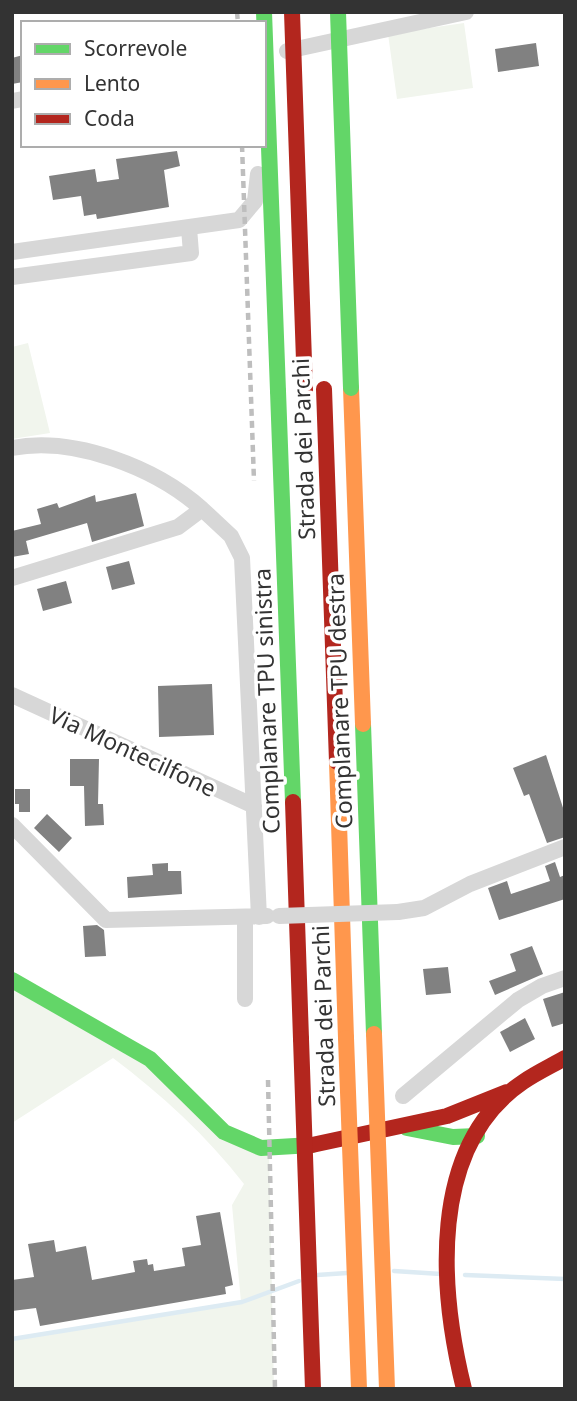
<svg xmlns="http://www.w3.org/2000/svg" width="577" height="1401" viewBox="0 0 577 1401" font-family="'Noto Sans',sans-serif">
  <rect width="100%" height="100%" fill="#fff"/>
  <path fill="#f1f5ed" d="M464 23 473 88 397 99 388 34Z
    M28 343 50 433 12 439V347Z
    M12 980 111 1037 213 1122 269 1149 274 1389H12V1338L241 1302 232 1205 244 1184C207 1136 161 1094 113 1058L12 1123Z"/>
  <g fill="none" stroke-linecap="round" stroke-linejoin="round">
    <path stroke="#ddebf3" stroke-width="4.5" d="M394 1271 441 1274
      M317 1275 347 1273
      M465 1275 565 1279
      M12 1339 242 1302 299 1281"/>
  </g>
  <path fill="#818181" d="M536 43 539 66 498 72 495 49Z
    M23 55V82L12 84V58Z
    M177 151 180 166 164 170 169 207 97 219 96 214 84 216 81 196 53 200 49 176 95 169 97 182 119 179 116 159Z
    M136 493 144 526 92 542 87 523 26 541 29 554 12 557V531L41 524 37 509 57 503 59 508 95 495 96 502Z
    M129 561 135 584 112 590 106 567Z
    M66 581 72 603 43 611 37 589Z
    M212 684 214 735 159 737 158 686Z
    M546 755 565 814V837L547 843 529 794 524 796 513 768Z
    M70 759H99L98 804H103L104 825 85 826 84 786H70Z
    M15 789H30V812H19V804H15Z
    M47 814 72 838 59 852 34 828Z
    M555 862 560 877 565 875V899L499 920 488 888 507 881 511 894 550 881 545 866Z
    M168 863V871H181L182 894 128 898 127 877 153 875 152 864Z
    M97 925 104 930 106 956 85 957 83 926Z
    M532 946 543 974 495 995 489 981 516 971 510 954Z
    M448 967 451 993 426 995 423 969Z
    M565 992V1023L552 1027 543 999Z
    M525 1018 535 1039 510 1052 500 1032Z
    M220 1212 233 1285 225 1287 226 1294 40 1326 36 1308 12 1311V1280L34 1277 28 1244 54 1240 56 1252 86 1246 92 1280 135 1272 133 1261 147 1259 148 1265 153 1264 154 1271 185 1266 182 1248 201 1245 196 1216Z"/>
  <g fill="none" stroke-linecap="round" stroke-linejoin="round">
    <path stroke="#d7d7d7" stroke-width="16" d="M287 51 466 12
      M12 101 23 99
      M12 252 239 220 255 201 258 174
      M12 277 191 253 189 228
      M12 448C75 436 156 468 202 509L178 527 12 578
      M202 509 231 536 242 558 259 917
      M12 695 254 806
      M12 825 106 920 267 916
      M398 912 424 908 470 884 565 847
      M245 917V999
      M403 1096 518 1000 542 986 565 978"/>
    <path stroke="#63d668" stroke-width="16" d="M278 391 293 802
      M363 724 374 1034
      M12 980 150 1059 224 1132 261 1148 312 1145
      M407 1128 453 1137 477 1136"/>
    <path stroke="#ff974d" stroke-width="16" d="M351 388 363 724
      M337 762 346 1038"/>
    <path stroke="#b3261e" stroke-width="16" d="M324 389 337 762
      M293 802 301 1039
      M312 1145 447 1116 507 1092
      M464 1389C440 1292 427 1147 523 1082 536 1073 551 1066 565 1058"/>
    <path stroke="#bebebe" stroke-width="4.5" stroke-dasharray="7 5" stroke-linecap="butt" d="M237 12 238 23
      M242 145 254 481
      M268 1080 275 1389"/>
    <path stroke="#d7d7d7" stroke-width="16" d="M279 916 398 912"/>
    <path stroke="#63d668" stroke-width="16" d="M264 12 278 391
      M338 12 351 388"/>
    <path stroke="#ff974d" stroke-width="16" d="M374 1034 387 1389
      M346 1038 359 1389"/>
    <path stroke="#b3261e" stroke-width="16" d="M292 12 305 390
      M301 1039 313 1389"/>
  </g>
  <g text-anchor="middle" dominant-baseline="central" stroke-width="7" stroke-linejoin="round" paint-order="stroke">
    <g font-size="23" fill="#333" stroke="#fff">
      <text transform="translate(303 449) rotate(-92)">Strada dei Parchi</text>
      <text transform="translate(266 701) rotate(-92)">Complanare TPU sinistra</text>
      <text transform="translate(339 701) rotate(-92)">Complanare TPU destra</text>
      <text transform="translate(133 751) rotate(25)">Via Montecilfone</text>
      <text transform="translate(323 1016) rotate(-92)">Strada dei Parchi</text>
    </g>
  </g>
  <rect width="577" height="1401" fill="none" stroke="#333333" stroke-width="28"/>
  <rect x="21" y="21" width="245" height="126" fill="#ffffff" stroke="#adadad" stroke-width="2"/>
  <rect x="35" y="44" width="35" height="10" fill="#63d668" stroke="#adadad" stroke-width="2"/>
  <text x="84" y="56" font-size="21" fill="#333333">Scorrevole</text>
  <rect x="35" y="79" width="35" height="10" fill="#ff974d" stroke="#adadad" stroke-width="2"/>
  <text x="84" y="91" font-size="21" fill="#333333">Lento</text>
  <rect x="35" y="114" width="35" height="10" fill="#b3261e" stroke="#adadad" stroke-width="2"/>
  <text x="84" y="126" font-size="21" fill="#333333">Coda</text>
</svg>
